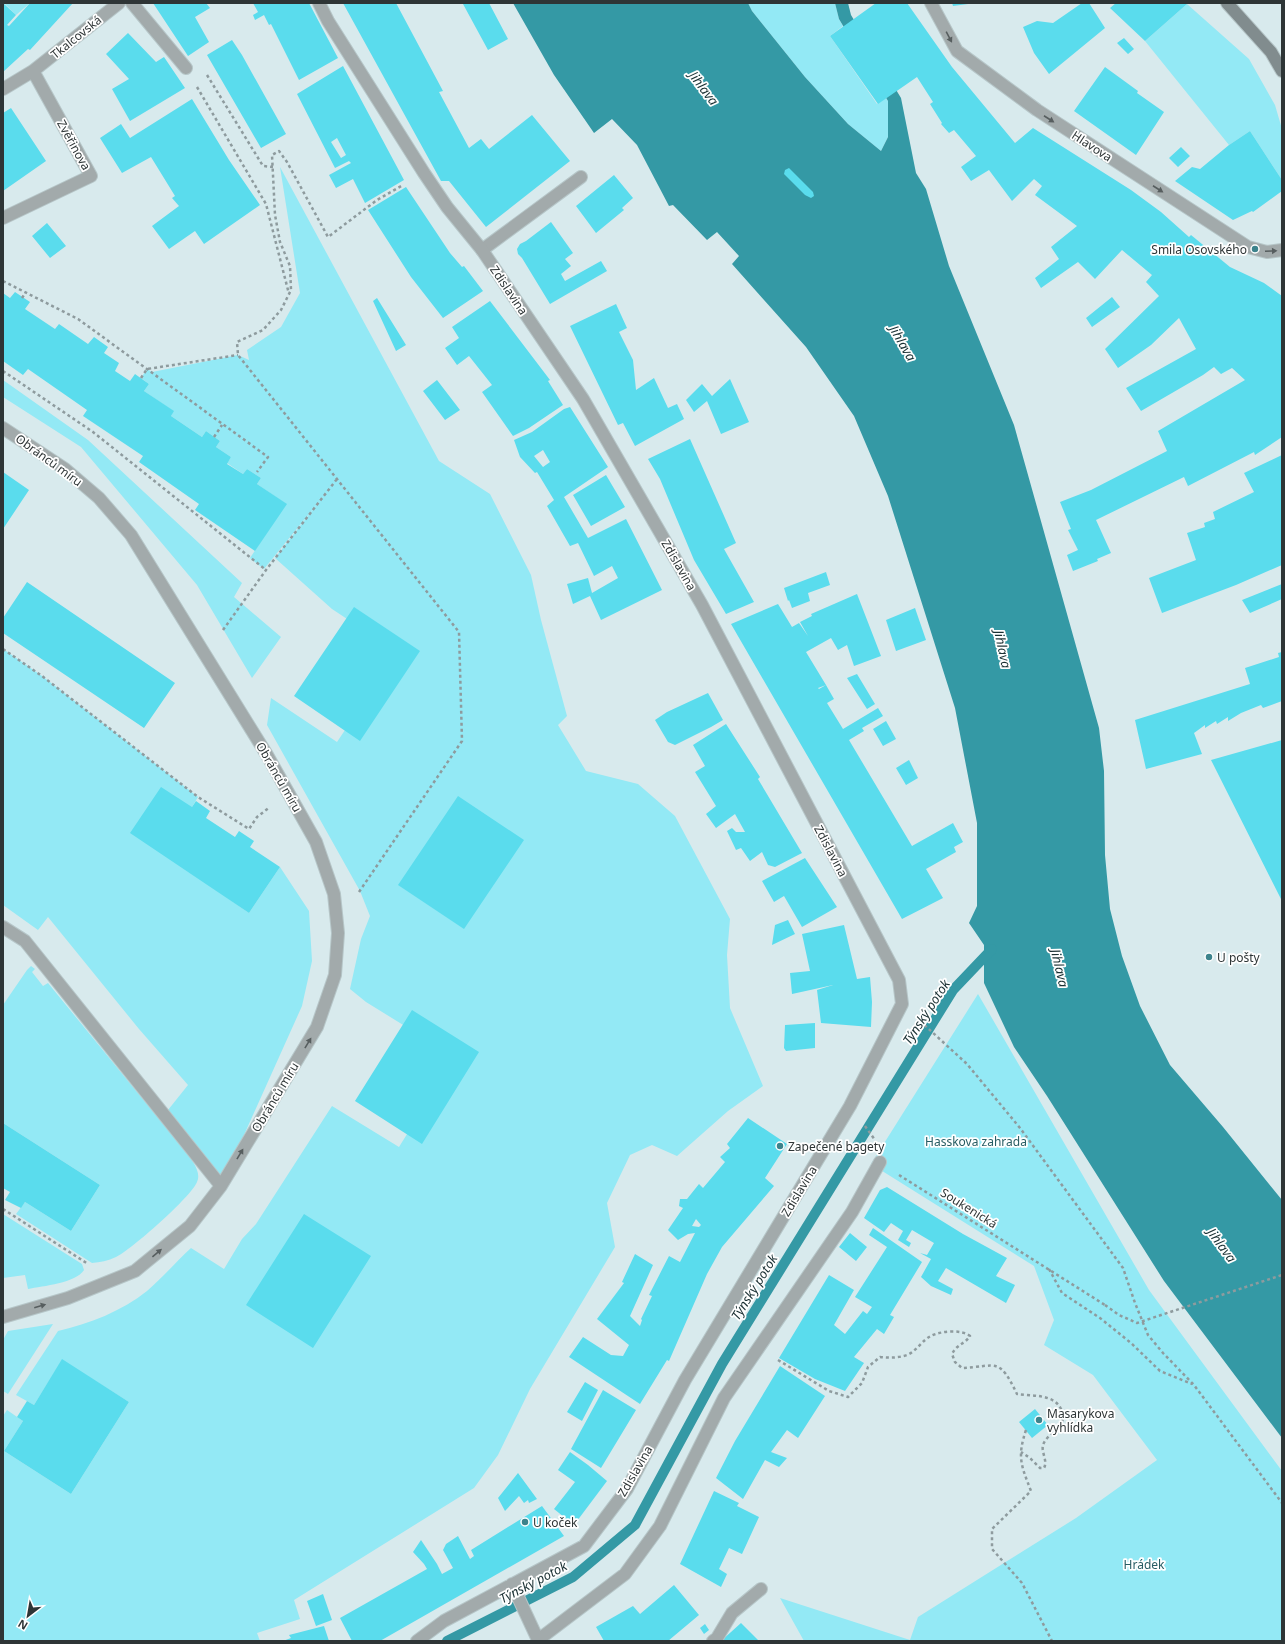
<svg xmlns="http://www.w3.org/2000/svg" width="1285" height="1644" viewBox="0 0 1285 1644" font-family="'Noto Sans',sans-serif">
  <rect width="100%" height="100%" fill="#d8eaed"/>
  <path fill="#93e9f5" d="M4 3H30L16 15Z
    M748 3H835L839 19 843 26 830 36 877 104 886 98 888 101V137L881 151 848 124 805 77 752 11Z
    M1187 4 1249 59 1275 105 1282 129V180L1250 131 1229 145 1145 41Z
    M280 167 439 461 490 494 531 575 541 620 567 716 558 725 586 771 638 784 675 816 730 919 727 955 730 1008 763 1086 728 1111 677 1156 652 1145 630 1155 607 1203 615 1247 530 1389 498 1455 474 1488 294 1600 300 1619 257 1633 260 1641H3V1416L7 1410 23 1421 4 1451 71 1494 129 1402 62 1360 34 1405 16 1395 58 1331C89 1324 122 1311 147 1291 162 1278 176 1262 191 1248L224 1269 242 1239 256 1224 332 1106 399 1147 455 1057 366 1002 350 989 361 939 370 916 360 891 267 725 271 698 337 742 397 652 332 609 275 558 322 498 264 569 250 558 286 504 257 484 261 478 247 469 243 474 227 463 231 457 216 447 220 441 206 431 202 437 171 416 173 411 144 391 149 384 141 378 147 369 152 372 238 355 249 360 247 350 281 327 300 293Z
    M3 380 88 440 242 583 234 597 281 637 252 678 197 585 81 447 3 397Z
    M3 649 42 676 198 797 192 807 190 872 249 913 280 867 309 911 312 961 302 1006 221 1186 164 1115 188 1085 139 1029 48 917 38 930 3 905Z
    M31 966 35 969 32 972 43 986 48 983 186 1152C191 1159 202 1172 197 1182 191 1197 131 1250 116 1257 108 1261 100 1262 92 1263L16 1214 25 1202 71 1231 100 1185 3 1123V1005L27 970Z
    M978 994 1149 1290 1282 1471V1641H804L780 1598 910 1640 918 1617 1076 1518 1157 1460 1093 1375 1044 1345 1054 1320 1034 1266 871 1164Z
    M3 1214 82 1264 84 1270C76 1283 43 1286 28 1289L25 1275 3 1278Z
    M53 1324 8 1394 3 1391V1340L8 1331Z"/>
  <path fill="#3499a5" d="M513 3H748L752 11 805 77 848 124 881 151 888 137V101L839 19 835 3H848L851 15 901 98 916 173 926 189 949 266 1014 425 1099 728 1104 771 1105 855 1110 909 1122 956 1140 1006 1170 1065 1223 1127 1282 1200V1438L1164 1281 1047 1096 1014 1047 984 983V945L969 923 977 906V823L955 708 888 496 854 416 806 347 732 264 739 256 717 232 707 240 673 205 669 206 637 145 612 119 594 133 554 75Z"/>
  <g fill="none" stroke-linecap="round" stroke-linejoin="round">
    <path stroke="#3499a5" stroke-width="10" d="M447 1641 573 1577 635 1525 722 1364 953 990 992 949"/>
  </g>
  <path fill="#5adced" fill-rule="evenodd" d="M3 3 16 15 7 25 9 26 30 3H73L30 50 28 49 3 72Z
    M153 3H206L210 8 195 17 209 42 188 56Z
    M253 3H309L338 58 299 80 271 24 269 25 264 15 255 20 253 15 258 12Z
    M343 3H396L443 91 439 92 469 148 481 139 489 149 532 115 570 161 486 227 449 181H441Z
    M464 3H489L508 39 488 50 463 4Z
    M876 3H907L952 67 1015 143 1033 128 1131 190 1161 212 1189 237 1191 235 1230 267 1264 283 1282 296V437L1255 455 1254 452 1188 486 1184 477 1096 520 1111 553 1097 559 1098 561 1073 571 1067 555 1078 550 1068 530 1071 529 1060 502 1091 490 1167 451 1158 431 1245 380 1232 368 1221 374 1214 367 1203 375 1141 411 1126 388 1196 349 1179 318 1151 345 1118 368 1105 349 1159 296 1146 282 1152 275 1122 250 1095 279 1078 262 1041 288 1035 278 1059 259 1051 247 1077 226 1035 195 1042 186 1034 179 1012 201 989 170 971 181 961 167 976 156 954 130 949 133 941 124 942 123 930 104 933 102 917 77 878 104 830 36Z
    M952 3H968V4L953 6Z
    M1082 3H1089L1105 28 1049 74 1034 53 1023 27 1037 21 1053 23Z
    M1116 3H1186L1187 4 1145 41 1110 8Z
    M128 33 156 62 164 57 185 88 130 121 112 89 129 79 106 54Z
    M1124 38 1134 49 1128 54 1117 43Z
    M232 40 242 55 286 134 261 148 207 55Z
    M343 66 404 180 365 203 353 179 336 188 329 175 351 163 349 161 335 168 297 94ZM337 138 346 155 341 158 331 142Z
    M1105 67 1138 91 1137 93 1164 112 1136 155 1074 111Z
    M192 99 229 160 260 205 204 244 195 231 169 249 152 226 179 206 172 198 175 196 151 157 122 173 100 138 121 124 130 138Z
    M11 108 46 161 3 191V143L4 142 3 113Z
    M1250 131 1282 180V191L1253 212 1252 211 1233 220 1175 181 1192 167 1200 169 1229 145Z
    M1181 147 1190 156 1178 167 1169 158Z
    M789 168 813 192 814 196 811 198 805 195 784 174 785 170Z
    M614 175 633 198 622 208 624 210 596 233 576 206Z
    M406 187 450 253 462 267 464 266 483 291 443 318 411 277 368 210Z
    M551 222 573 253 565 259 571 266 561 274 565 281 601 261 607 271 550 304 522 258 518 254 517 249 520 244 526 241Z
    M47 223 66 246 50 258 32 236Z
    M15 292 30 302 25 309 55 329 59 324 88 344 94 337 108 347 104 353 119 363 115 371 130 381 135 374 149 384 144 391 174 411 171 416 202 437 206 431 220 441 216 447 231 457 227 464 243 474 247 469 261 478 257 484 287 504 255 551 195 510 199 504 139 462 143 456 83 416 87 410 28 369 23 375 3 361V293L10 298Z
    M1112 297 1120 307 1092 327 1086 318Z
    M377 298 406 345 396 351 373 301Z
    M490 301 550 380 548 381 563 405 529 428 513 436 482 392 492 385 469 356 457 365 445 348 459 338 452 327Z
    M616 304 627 328 619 332 633 360 636 390 654 378 668 408 677 404 684 419 635 446 623 423 618 425 570 326Z
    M730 379 749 422 721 434 707 401 694 412 686 400 702 384 712 396Z
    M437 380 460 410 445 420 423 391Z
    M570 407 608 467 564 497 588 538 626 519 662 590 601 620 590 596 573 604 567 584 588 578 592 593 618 578 612 566 594 576 578 543 570 546 547 506 554 500 537 472 535 473 520 457 514 440 532 432 564 409ZM543 450 550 462 543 467 534 456Z
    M690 439 736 543 724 549 754 602 726 614 694 560 660 479 648 459Z
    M1282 455V565L1236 585 1162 613 1149 578 1196 560 1187 533 1205 527 1204 523 1215 519 1213 512 1254 492 1244 473Z
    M3 472 29 490 3 529Z
    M606 475 625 507 591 526 573 495Z
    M826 572 830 585 808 593 810 601 792 608 789 600 788 601 784 588Z
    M27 582 175 683 144 728 3 633V618Z
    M1282 584V599L1250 613 1242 600Z
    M857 594 881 656 854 666 847 645 838 650 831 638 806 652 826 685 818 688 819 689 826 685 834 699 827 703 843 729 878 708 883 716 862 728 864 731 849 740 912 846 953 823 963 842 954 847 956 852 926 869 943 898 902 919 731 624 778 604 792 627 799 623 808 636 800 622 812 616 811 614Z
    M354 607 420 651 360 741 294 696Z
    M915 608 926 640 896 651 886 620Z
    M1282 652V701L1263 708 1261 705 1241 713 1228 721V717L1217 724 1216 721 1205 728V725L1194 733 1202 754 1146 769 1135 720 1250 684 1245 668 1279 657 1278 653Z
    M857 674 875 704 867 709 847 678Z
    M708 693 723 720 711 727 675 745 668 742 655 720 667 712Z
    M886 721 896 739 883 746 873 729Z
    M726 724 760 777 758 779 802 853 775 867 768 865 762 852 750 861 741 848 736 850 727 831 732 828 736 832H745L735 814 716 828 706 814 716 806 695 772 705 766 693 745Z
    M1282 740V901L1211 760Z
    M909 760 918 778 906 785 896 768Z
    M161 787 192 807 196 801 210 811 206 818 235 837 239 831 254 841 250 847 280 867 249 913 130 833Z
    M458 796 524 840 464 929 398 885Z
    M805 858 837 907 802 927 784 896 774 902 762 881Z
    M788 920 795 934 772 945 775 925Z
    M844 925 857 979 870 977 872 1002 871 1027 821 1023 817 990 833 985 792 994 790 973 810 971 802 934Z
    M412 1010 479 1052 422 1144 355 1101Z
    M815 1023V1048L786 1051 784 1048 785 1025Z
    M748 1118 787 1144 765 1178 774 1186 722 1247 707 1274 669 1361 667 1360 640 1404 569 1357 583 1337 611 1355 623 1356 629 1345 597 1319 624 1283 622 1282 635 1254 653 1265 630 1316 640 1326 642 1320 641 1319 652 1296 649 1295 669 1256 680 1262 695 1233 688 1234 678 1240 668 1230 683 1208 679 1206 680 1199H687L699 1184 703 1188 725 1162 720 1157 730 1148 727 1144ZM696 1219 701 1225 699 1227 692 1226Z
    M3 1123 100 1185 71 1231 25 1202 21 1208 5 1200 10 1192 3 1188Z
    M887 1187 963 1234 1007 1258 996 1276 1015 1285 1006 1303 946 1268 938 1281 953 1289 951 1295 931 1286 921 1277 931 1259 920 1253 927 1255 934 1243 912 1230 906 1240 911 1243 909 1247 898 1240 903 1231 891 1223 884 1232 864 1218 880 1190Z
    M304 1214 371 1256 313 1348 246 1305Z
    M873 1228 922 1262 890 1315 894 1317 884 1334 877 1329 854 1357 864 1363 845 1391 815 1379 779 1358 829 1275 854 1290 834 1325 845 1334 863 1311 867 1314 872 1307 855 1297 887 1247 869 1235Z
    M850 1233 867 1247 856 1261 839 1247Z
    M62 1359 129 1402 71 1494 4 1451 23 1421 17 1417 27 1401 34 1405Z
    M780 1366 825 1396 798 1438 787 1430 771 1452 787 1458 779 1467 765 1460 743 1499 716 1478 735 1441Z
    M585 1382 598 1390 582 1421 567 1412Z
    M603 1390 636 1410 601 1468 571 1449Z
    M1035 1409 1048 1425 1032 1438 1019 1422Z
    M570 1452 588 1465 607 1481 574 1525 554 1509 575 1482 558 1470Z
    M518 1473 537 1499 529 1503 528 1500 524 1503 519 1496 505 1511 498 1498Z
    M714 1491 739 1503 737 1506 759 1517 742 1554 729 1548 719 1569 727 1574 721 1587 680 1564Z
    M542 1506 564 1536 380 1641H352L340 1618 427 1569 424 1564 413 1552 421 1540 437 1564 442 1574 453 1568 443 1550 446 1544 458 1536 470 1559 474 1556 471 1550Z
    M674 1585 699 1615 668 1641H604L596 1627 633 1606 640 1614Z
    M323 1594 332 1620 316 1626 307 1601Z
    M741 1623 759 1641H721Z
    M705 1624 709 1630 704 1634 700 1628Z
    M324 1626 329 1641H283L291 1638 289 1635Z"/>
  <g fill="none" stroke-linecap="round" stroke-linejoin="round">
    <g stroke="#b6c6c8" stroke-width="14">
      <path id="lane" d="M482 250 581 177"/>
    </g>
    <g stroke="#b6c6c8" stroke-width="14">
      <path id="street" d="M132 3 186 68
        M319 3 328 21 424 173 447 207 482 250 583 399 702 605 899 980 902 1004 850 1106 685 1380 627 1489 584 1546 444 1621 417 1641
        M931 3 957 51 1037 110 1248 247 1267 252 1282 250
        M3 89 33 71 119 3
        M3 218 91 176 33 71
        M3 428 65 469 99 498 131 535 267 755 316 842 334 894 338 933 335 975 317 1027 221 1186 190 1226 135 1271 68 1298 3 1317
        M3 927 25 941 221 1186
        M512 1584 538 1640 625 1574 660 1526 724 1398 852 1212 880 1162
        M713 1641 717 1638 732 1613 761 1589"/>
    </g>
    <g stroke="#b6c6c8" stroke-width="14">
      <path id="secondary" d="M1227 3 1271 52 1282 71"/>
    </g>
    <path stroke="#8e9b9e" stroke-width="2.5" stroke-dasharray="3 3" stroke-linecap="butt" d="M207 75 263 166 273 167
      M197 87 266 204 289 294
      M3 281 78 319 268 457 257 472
      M22 298 26 292
      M3 371 93 432 266 570
      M141 378 147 369 238 355
      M214 437 222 425
      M223 630 266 570 337 479
      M3 649 42 676 198 797 249 829 257 817 270 807
      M359 892 462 741 459 632 238 355 237 342 263 330 281 310 291 290 290 266 280 242 275 215 272 155 279 151 287 162 328 237 377 200 403 185
      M920 1021 967 1064 1020 1128 1123 1268 1135 1303 1148 1335 1163 1353 1194 1385 1282 1503
      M865 1126 875 1140
      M899 1175 1105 1305
      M3 1209 88 1264
      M1049 1269 1062 1293 1100 1318 1131 1343 1160 1371 1192 1384
      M778 1360 829 1391 848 1397 862 1383 868 1367 880 1357C889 1358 898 1358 907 1355 917 1351 922 1340 931 1336 940 1331 962 1329 970 1336 964 1345 958 1343 952 1354L955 1362 962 1368C998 1366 999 1357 1017 1394 1032 1396 1054 1394 1061 1409 1063 1414 1064 1419 1061 1424 1057 1431 1046 1436 1043 1445 1041 1452 1048 1461 1044 1468H1040L1030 1458 1021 1452
      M1026 1430C1017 1457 1021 1465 1031 1491L992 1529V1549L1022 1583 1052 1641"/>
    <use href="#lane" stroke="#a2aaab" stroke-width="12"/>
    <use href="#street" stroke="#a2aaab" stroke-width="12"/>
    <use href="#secondary" stroke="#818c8e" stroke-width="12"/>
    <path stroke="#8e9b9e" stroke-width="2.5" stroke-dasharray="3 3" stroke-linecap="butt" d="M1105 1305 1119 1315 1137 1323 1282 1275"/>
  </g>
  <defs><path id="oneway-solid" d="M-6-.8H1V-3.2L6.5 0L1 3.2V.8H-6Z"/></defs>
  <g fill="#575e5f">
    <use href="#oneway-solid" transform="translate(949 37) rotate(62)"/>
    <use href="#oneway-solid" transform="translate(1049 119) rotate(33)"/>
    <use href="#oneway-solid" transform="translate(1158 189) rotate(33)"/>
    <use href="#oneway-solid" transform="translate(1271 251) rotate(-2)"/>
    <use href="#oneway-solid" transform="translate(308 1043) rotate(-59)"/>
    <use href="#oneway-solid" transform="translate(240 1154) rotate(-59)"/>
    <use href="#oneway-solid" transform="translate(157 1253) rotate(-40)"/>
    <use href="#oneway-solid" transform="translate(40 1306) rotate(-16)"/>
  </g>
  <g fill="#3c838c" stroke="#fff" stroke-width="1.5">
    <circle cx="1255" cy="249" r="4"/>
    <circle cx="1209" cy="957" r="4"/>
    <circle cx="780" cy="1146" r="4"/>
    <circle cx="1039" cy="1420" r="4"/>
    <circle cx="525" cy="1522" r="4"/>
  </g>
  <g text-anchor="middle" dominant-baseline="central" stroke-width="3.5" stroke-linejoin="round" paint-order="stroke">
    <g font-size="12" fill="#2e3536" stroke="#fff">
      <text transform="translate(76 37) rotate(-39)">Tkalcovská</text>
      <text transform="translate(74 145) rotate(61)">Zvěřinova</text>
      <text transform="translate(1092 146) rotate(33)">Hlavova</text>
      <text transform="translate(509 290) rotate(56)">Zdislavina</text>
      <text transform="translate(49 460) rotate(36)">Obránců míru</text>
      <text transform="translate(679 565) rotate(60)">Zdislavina</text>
      <text transform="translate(279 777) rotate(60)">Obránců míru</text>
      <text transform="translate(831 851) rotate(62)">Zdislavina</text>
      <text transform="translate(275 1097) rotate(-59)">Obránců míru</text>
      <text transform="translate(799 1191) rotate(-59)">Zdislavina</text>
      <text transform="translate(969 1208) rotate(32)">Soukenická</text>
      <text transform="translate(635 1471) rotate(-60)">Zdislavina</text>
    </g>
    <g font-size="12" fill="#2e3536" stroke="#fff" text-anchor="start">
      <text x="1247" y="249" text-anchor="end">Smila Osovského</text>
      <text x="1217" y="957">U pošty</text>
      <text x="788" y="1146">Zapečené bagety</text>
      <text x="1047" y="1413">Masarykova<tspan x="1047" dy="14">vyhlídka</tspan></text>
      <text x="533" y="1522">U koček</text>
    </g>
    <g font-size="12" fill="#275d64" stroke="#fff">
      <text x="976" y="1141">Hasskova zahrada</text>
      <text x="1144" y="1564">Hrádek</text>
    </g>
    <g font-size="13" font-style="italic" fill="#1a3033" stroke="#fff">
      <text transform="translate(704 88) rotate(53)">Jihlava</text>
      <text transform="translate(903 343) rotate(60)">Jihlava</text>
      <text transform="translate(1003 649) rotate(78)">Jihlava</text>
      <text transform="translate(1060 968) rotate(77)">Jihlava</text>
      <text transform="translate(926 1012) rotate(-57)">Týnský potok</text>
      <text transform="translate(1222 1245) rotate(54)">Jihlava</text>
      <text transform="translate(754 1287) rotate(-58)">Týnský potok</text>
      <text transform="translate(533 1582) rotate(-28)">Týnský potok</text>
    </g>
  </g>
  <rect width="1285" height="1644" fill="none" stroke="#2e3536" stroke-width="8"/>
  <g transform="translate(28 1616) rotate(211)" stroke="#ffffff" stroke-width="3" paint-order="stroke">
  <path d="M0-3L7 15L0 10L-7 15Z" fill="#2e3536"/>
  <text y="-6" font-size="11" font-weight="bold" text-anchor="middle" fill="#2e3536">N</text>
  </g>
</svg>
